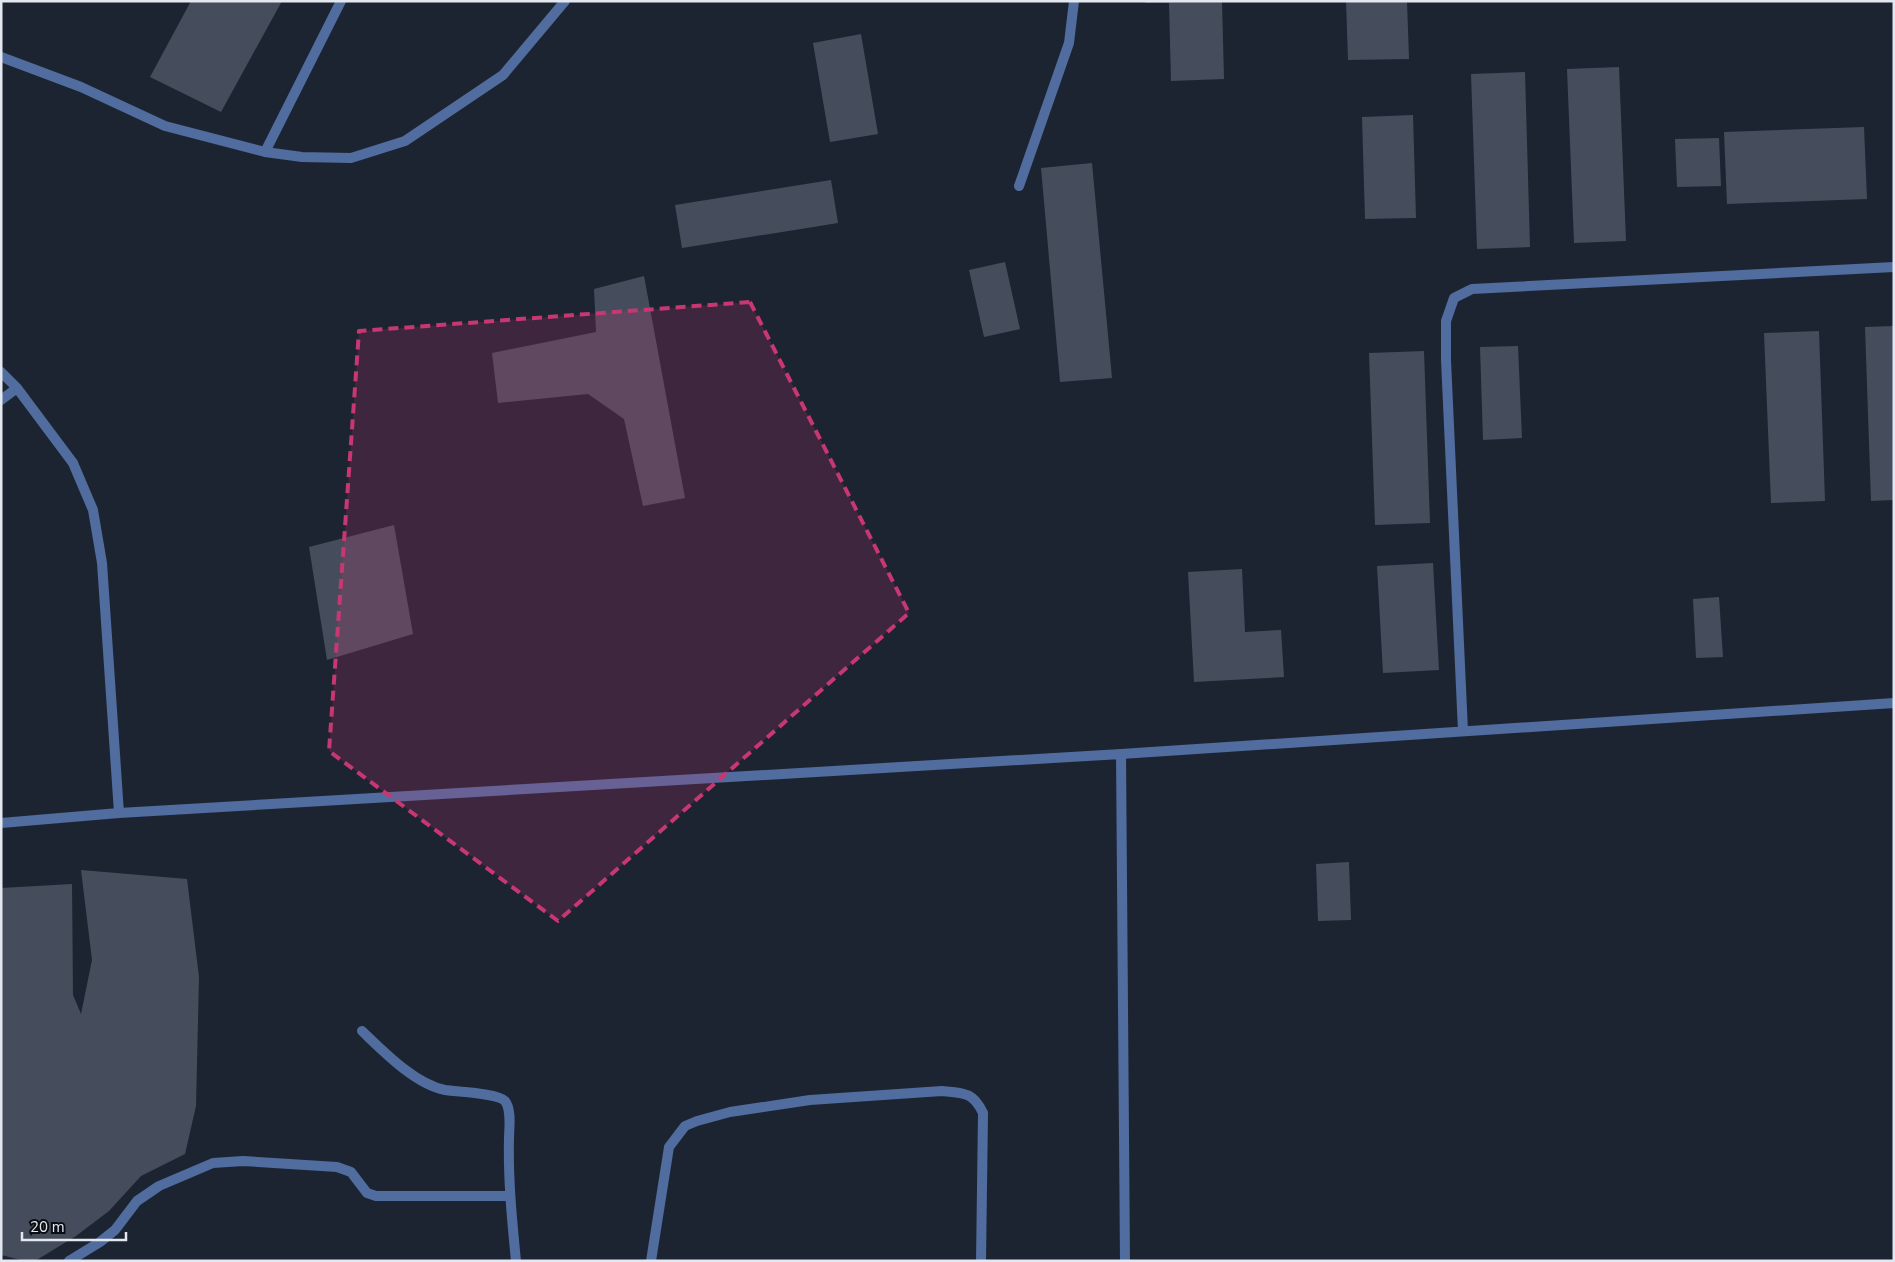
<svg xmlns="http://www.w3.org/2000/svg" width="1895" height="1262" viewBox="0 0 1895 1262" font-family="'Nunito Sans',sans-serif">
  <rect width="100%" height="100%" fill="#1c2431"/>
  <path fill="#454d5c" d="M191 1H282L221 112 150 77Z
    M1145 1H1222L1224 79 1171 81 1169 3H1145Z
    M1346 1H1407L1409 59 1348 60Z
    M861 34 878 134 830 142 813 43Z
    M1619 67 1626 241 1574 243 1567 69Z
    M1525 72 1530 247 1477 249 1471 74Z
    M1413 115 1416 218 1365 219 1362 117Z
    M1864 127 1867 199 1727 204 1724 132Z
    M1719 138 1721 186 1677 187 1675 139Z
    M1092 163 1112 378 1060 382 1041 168Z
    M831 180 838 223 682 248 675 205Z
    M1005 262 1020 329 984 337 969 270Z
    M644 276 685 498 643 506 624 419 588 394 498 403 492 353 596 332 594 289Z
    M1894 326V500L1871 501 1865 327Z
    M1819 331 1825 501 1771 503 1764 333Z
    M1518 346 1522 438 1483 440 1480 347Z
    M1424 351 1430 523 1375 525 1369 353Z
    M394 525 413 634 327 660 309 547Z
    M1433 563 1439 670 1383 673 1377 566Z
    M1242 569 1245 632 1281 630 1284 677 1194 682 1188 572Z
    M1719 597 1723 657 1696 658 1693 599Z
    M1349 862 1351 920 1318 921 1316 864Z
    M81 870 187 879 199 977 196 1106 185 1154 141 1176 109 1211 76 1236 35 1261H25L1 1255V888L72 884 73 995 81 1014 92 960Z"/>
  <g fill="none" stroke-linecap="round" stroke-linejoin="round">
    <path stroke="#516c9e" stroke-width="10" d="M1 57 81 87 165 126 265 152 302 157 351 158 405 141 503 75 565 1
      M265 152 341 1
      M1019 186 1069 43 1074 1
      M1463 731 1446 360V321L1454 298 1472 289 1894 267
      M1121 754 1894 703"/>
    <path stroke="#516c9e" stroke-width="10" d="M1 372 17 388 73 463 93 510 102 563 119 813
      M1 400 17 388
      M1 823 119 813 1121 754 1125 1261
      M362 1031C384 1052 415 1084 445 1090 457 1092 498 1093 505 1101 512 1110 509 1128 509 1139 508 1180 512 1220 516 1261
      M69 1261 100 1242 115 1230 137 1201 159 1186 213 1163 243 1161 337 1167 351 1172 367 1193 376 1196H509
      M651 1261 669 1147 685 1126 697 1121 730 1112 810 1100 942 1091C964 1093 973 1092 983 1113L981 1261"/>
  </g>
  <path fill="#c73771" fill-opacity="0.2" stroke="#c73771" stroke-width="4" stroke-dasharray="10 6" stroke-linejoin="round" d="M750 302 909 613 558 921 329 751 359 331Z"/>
  <rect width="1895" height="1262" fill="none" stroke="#e2e7f0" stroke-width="5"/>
  <path d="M22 1232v8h104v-8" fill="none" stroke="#e2e7f0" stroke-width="2.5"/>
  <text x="30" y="1232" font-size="15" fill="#e2e7f0" stroke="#0a0d13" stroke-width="4" paint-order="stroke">20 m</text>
</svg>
